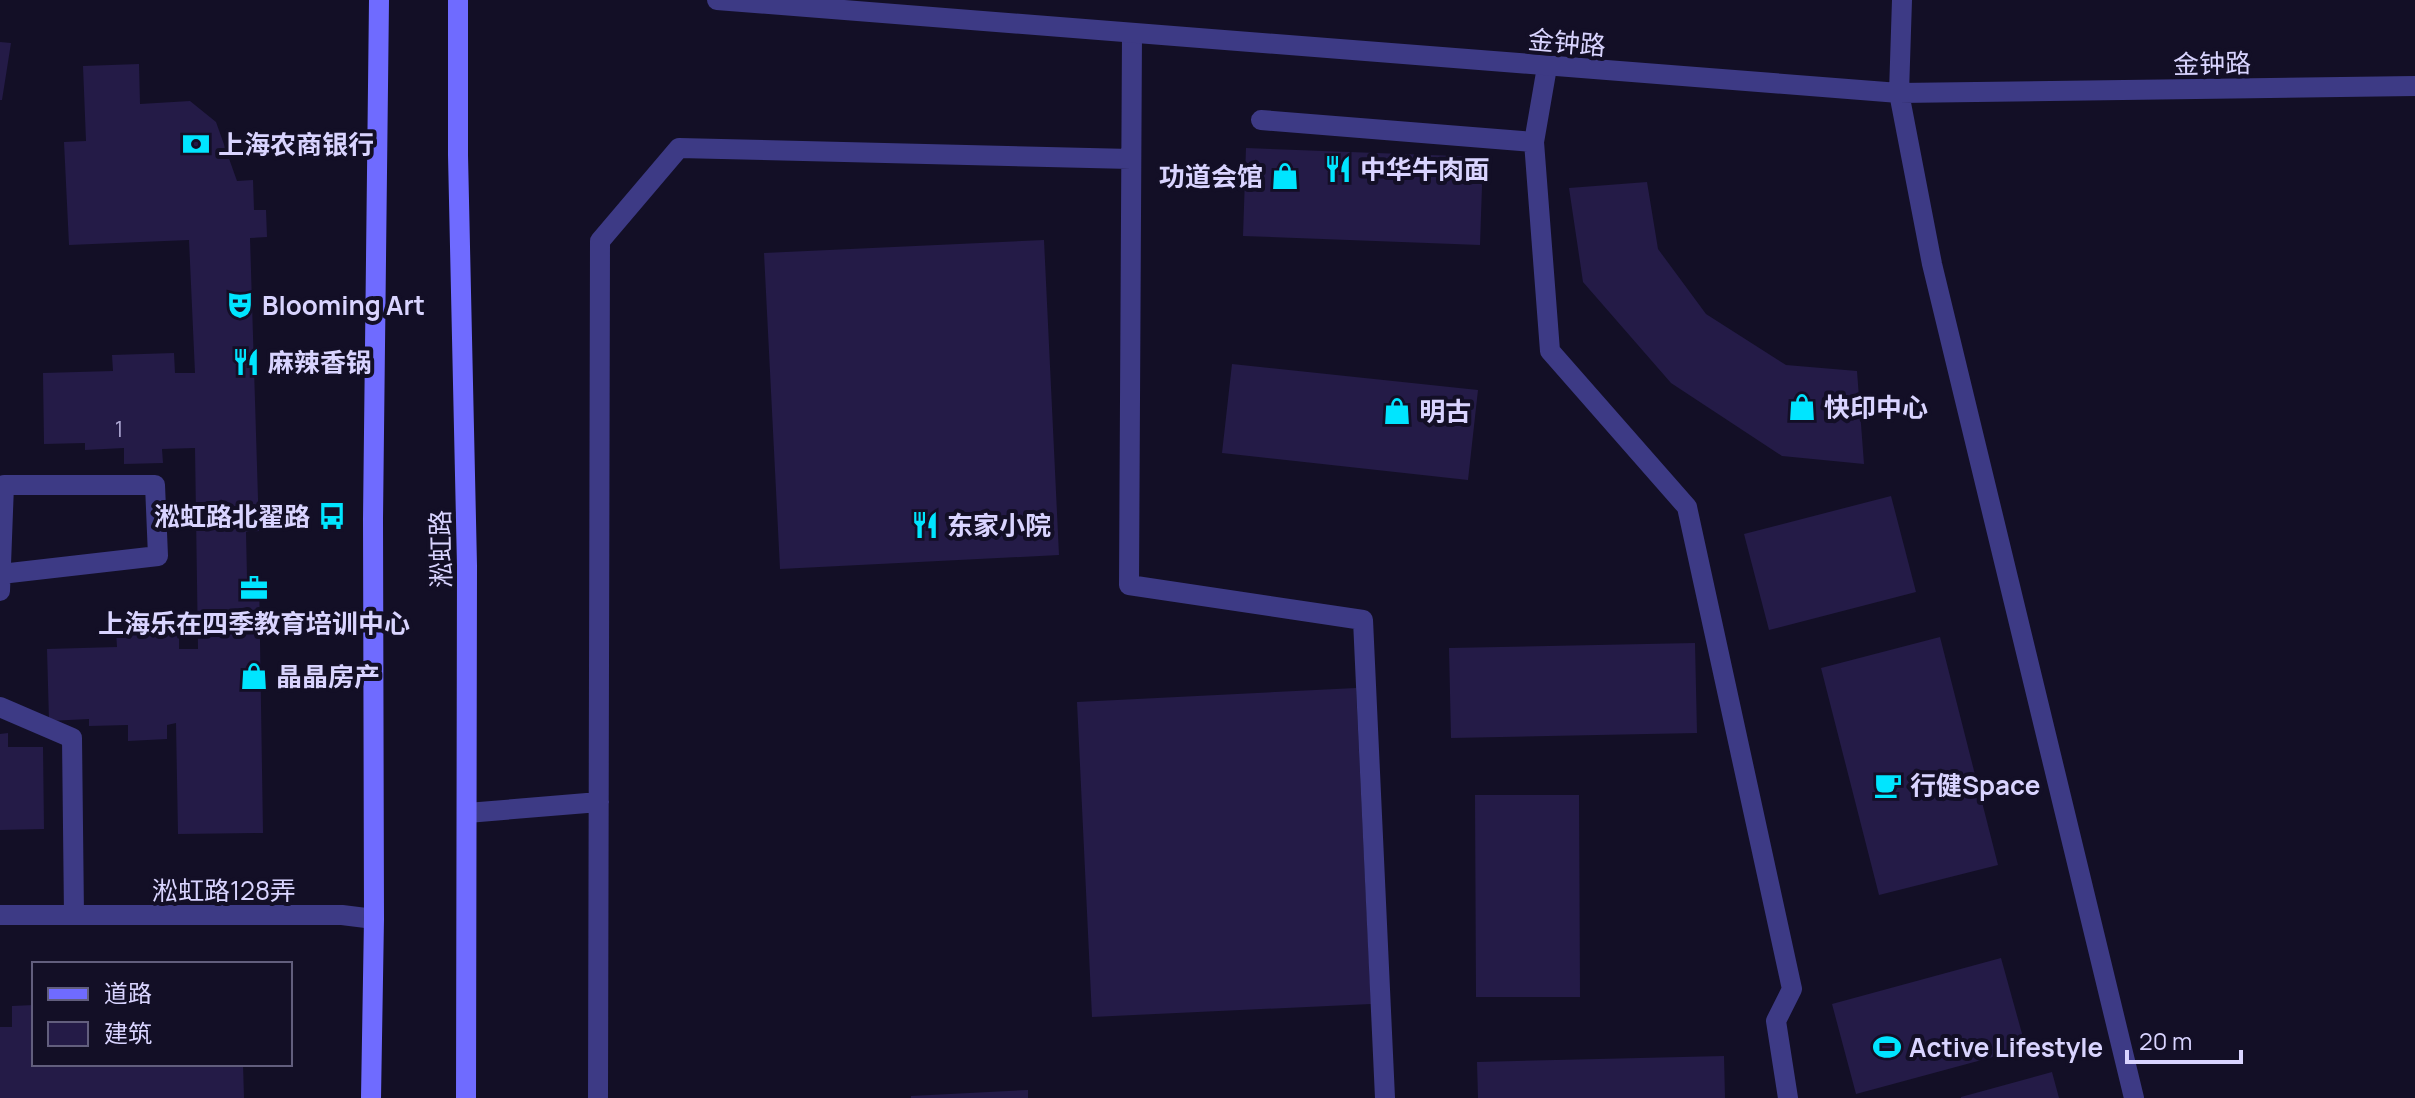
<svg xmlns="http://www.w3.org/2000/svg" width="2415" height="1098" viewBox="0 0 2415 1098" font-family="Manrope,'Noto Sans SC',sans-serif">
  <rect width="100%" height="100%" fill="#130f26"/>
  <path fill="#241b47" d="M0 42 11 43 2 100H0Z
    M139 64 140 104 190 101 216 122 237 181 253 180 254 210H266L267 237 250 238 259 531 246 532 247 577H259L263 833 178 834 176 723 167 725V739L128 741V725L89 726V719L49 721 47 649 117 647 116 631 179 630V649H198L195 448 162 449 163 463 124 464V448L85 450V443L44 444 43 373 113 371 112 355 174 353 175 373H195L189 240 69 245 64 142 86 141 83 66Z
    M1246 148 1483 157 1480 245 1243 236Z
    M1647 182 1658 249 1706 314 1786 365 1857 371 1864 464 1782 456 1671 383 1583 282 1569 188Z
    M1044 240 1059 555 780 569 764 253Z
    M1232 364 1478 390 1468 480 1222 453Z
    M1891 496 1916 592 1769 630 1744 534Z
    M1940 637 1998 865 1879 895 1821 668Z
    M1695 643 1697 733 1451 738 1449 648Z
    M1356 688 1371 1004 1092 1017 1077 702Z
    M8 733V747H43L44 829 0 830V734Z
    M1475 795H1579L1580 997H1476Z
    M2001 958 2026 1048 1856 1094 1832 1004Z
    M34 1005V1064H243L244 1098H0V1027H12V1006Z
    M1724 1056 1725 1098H1478L1477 1062Z
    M2052 1072 2059 1098H1961V1097Z
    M1028 1090V1098H911V1096Z"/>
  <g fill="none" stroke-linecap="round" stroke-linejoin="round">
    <path stroke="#3d3a85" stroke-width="20" d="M1261 120 1534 142 1547 67
      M1534 142 1550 351 1687 507 1792 989 1776 1021 1788 1098"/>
    <path stroke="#3d3a85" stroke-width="20" d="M1132 34 1129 585 1363 620 1385 1098
      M0 591 4 485H155L158 556 1 574
      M0 707 72 738 74 915
      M467 813 599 802
      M0 915H342L374 919
      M598 1098 600 241 679 148 1131 159"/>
    <path stroke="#3d3a85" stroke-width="20" d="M717 0 1899 93 2415 86
      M1902 0 1899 93 1932 264 2134 1098"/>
    <path stroke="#6f6bff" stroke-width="20" d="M458 0V155L467 566 466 1098
      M371 1098 374 919 373 519 379 0"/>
  </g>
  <defs>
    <g id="bank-bare" transform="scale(2.16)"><path d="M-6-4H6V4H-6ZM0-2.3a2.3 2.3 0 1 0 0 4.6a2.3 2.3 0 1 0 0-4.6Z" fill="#00e5ff" stroke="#130f26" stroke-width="2.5" paint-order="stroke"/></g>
    <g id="restaurant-bare" transform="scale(2.16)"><path d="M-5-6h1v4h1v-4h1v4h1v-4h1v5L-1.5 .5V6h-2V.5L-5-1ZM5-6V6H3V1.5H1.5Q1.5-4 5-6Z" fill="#00e5ff" stroke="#130f26" stroke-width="2.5" paint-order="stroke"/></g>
    <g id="shop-bare" transform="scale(2.16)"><path d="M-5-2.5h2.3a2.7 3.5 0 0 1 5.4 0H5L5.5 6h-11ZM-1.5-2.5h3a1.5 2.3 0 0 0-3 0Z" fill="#00e5ff" stroke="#130f26" stroke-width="2.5" paint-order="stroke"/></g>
    <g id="theatre-bare" transform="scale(2.16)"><path d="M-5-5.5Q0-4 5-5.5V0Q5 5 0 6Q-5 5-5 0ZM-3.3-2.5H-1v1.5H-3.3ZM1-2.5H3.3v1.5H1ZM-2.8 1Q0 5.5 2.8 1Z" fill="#00e5ff" stroke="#130f26" stroke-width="2.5" paint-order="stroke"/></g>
    <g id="bus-bare" transform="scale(2.16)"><path d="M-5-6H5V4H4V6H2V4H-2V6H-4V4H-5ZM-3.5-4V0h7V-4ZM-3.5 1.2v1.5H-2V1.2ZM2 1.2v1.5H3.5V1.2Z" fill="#00e5ff" stroke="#130f26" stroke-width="2.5" paint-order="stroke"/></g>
    <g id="office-bare" transform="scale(2.16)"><path d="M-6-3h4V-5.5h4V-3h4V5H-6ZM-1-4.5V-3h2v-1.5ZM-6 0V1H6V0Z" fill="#00e5ff" stroke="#130f26" stroke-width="2.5" paint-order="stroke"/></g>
    <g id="cafe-bare" transform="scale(2.16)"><path d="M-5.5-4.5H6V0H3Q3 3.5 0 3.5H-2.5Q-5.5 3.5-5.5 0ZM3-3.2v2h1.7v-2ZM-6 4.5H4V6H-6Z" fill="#00e5ff" stroke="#130f26" stroke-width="2.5" paint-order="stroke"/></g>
    <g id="stadium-bare" transform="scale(2.16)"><path d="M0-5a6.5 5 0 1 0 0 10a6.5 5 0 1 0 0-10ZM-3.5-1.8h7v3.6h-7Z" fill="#00e5ff" stroke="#130f26" stroke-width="2.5" paint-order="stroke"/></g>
  </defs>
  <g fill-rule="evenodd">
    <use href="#bank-bare" x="196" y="144"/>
    <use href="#restaurant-bare" x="1338" y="169"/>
    <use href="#shop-bare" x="1285" y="176"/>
    <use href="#theatre-bare" x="240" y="305"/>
    <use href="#restaurant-bare" x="246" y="362"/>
    <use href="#shop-bare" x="1802" y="407"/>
    <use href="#shop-bare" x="1397" y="411"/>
    <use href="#bus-bare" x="332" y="516"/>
    <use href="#restaurant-bare" x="925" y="525"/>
    <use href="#office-bare" x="254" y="588"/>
    <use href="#shop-bare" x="254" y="676"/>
    <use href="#cafe-bare" x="1888" y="785"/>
    <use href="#stadium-bare" x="1887" y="1047"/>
  </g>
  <g text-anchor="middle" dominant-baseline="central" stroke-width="8" stroke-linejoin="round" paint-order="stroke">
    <g font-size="22" fill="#aca6d1">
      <text x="119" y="429">1</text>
    </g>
    <g font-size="26" fill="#d9d4ff" stroke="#130f26">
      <text transform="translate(1567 42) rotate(5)">金钟路</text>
      <text transform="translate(2212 63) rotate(-1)">金钟路</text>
      <text transform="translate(440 549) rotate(-91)">淞虹路</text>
      <text x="224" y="890">淞虹路128弄</text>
    </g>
    <g font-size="26" font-weight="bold" fill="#d9d4ff" stroke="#130f26" text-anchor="start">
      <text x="218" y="144">上海农商银行</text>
      <text x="1360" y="169">中华牛肉面</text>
      <text x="1263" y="176" text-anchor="end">功道会馆</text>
      <text x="262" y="305">Blooming Art</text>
      <text x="268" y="362">麻辣香锅</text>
      <text x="1824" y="407">快印中心</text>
      <text x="1419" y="411">明古</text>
      <text x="310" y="516" text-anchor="end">淞虹路北翟路</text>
      <text x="947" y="525">东家小院</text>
      <text x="254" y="623" text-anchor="middle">上海乐在四季教育培训中心</text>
      <text x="276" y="676">晶晶房产</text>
      <text x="1910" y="785">行健Space</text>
      <text x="1909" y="1047">Active Lifestyle</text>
    </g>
  </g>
  <rect x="32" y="962" width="260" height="104" fill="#130f26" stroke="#625e7d" stroke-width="2"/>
  <rect x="48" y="988" width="40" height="12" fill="#6f6bff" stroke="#625e7d" stroke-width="2"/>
  <text x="104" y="1002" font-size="24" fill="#d9d4ff">道路</text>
  <rect x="48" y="1022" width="40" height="24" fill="#241b47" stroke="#625e7d" stroke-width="2"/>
  <text x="104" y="1042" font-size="24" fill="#d9d4ff">建筑</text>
  <path d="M2127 1050v12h114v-12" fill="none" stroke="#d9d4ff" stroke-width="4"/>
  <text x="2139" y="1050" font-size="24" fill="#d9d4ff" stroke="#130f26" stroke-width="6" paint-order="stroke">20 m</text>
</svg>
